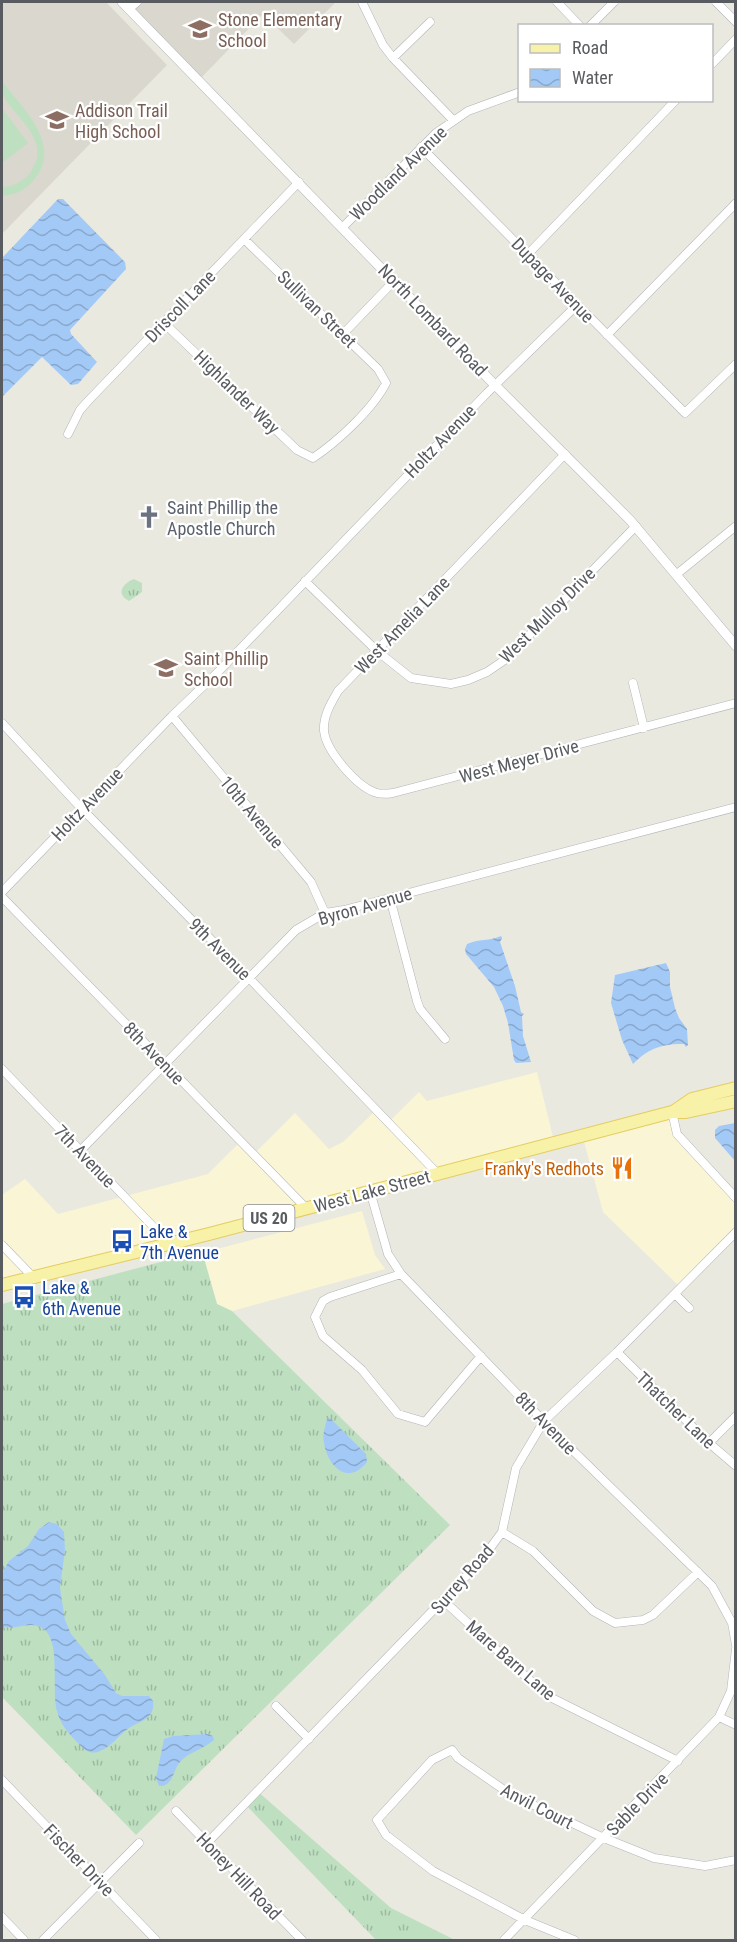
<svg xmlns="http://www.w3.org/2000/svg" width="737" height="1942" viewBox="0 0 737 1942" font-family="'Roboto Condensed',sans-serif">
  <defs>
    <pattern id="grass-tufts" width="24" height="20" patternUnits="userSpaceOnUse" patternTransform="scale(1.5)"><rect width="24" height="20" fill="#bee0c1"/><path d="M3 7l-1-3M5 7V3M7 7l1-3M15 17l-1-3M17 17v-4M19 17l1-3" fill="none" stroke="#9db9a0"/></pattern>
    <pattern id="water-waves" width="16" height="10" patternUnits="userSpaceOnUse" patternTransform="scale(1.5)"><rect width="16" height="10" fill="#a3caf7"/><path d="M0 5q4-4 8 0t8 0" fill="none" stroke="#88a7cb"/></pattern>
  </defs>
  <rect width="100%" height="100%" fill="#eae9e0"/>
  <path fill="#faf5d5" d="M537 1072 554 1141 439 1172 390 1121 419 1092 427 1101Z
    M375 1111 435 1173 2 1281V1195L25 1179 58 1214 208 1174 241 1141 254 1154 295 1113 329 1149 343 1142Z
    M671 1114 676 1135 735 1200V1230L679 1286 603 1212 583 1138Z
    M362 1211 375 1255 385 1269 232 1311 217 1304 202 1253Z"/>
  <path fill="#dad8ce" d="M2 2H106L167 65 2 234Z
    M139 2H336L294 44 263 14 200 79 132 9Z"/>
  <path fill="url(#grass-tufts)" d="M134 579 142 583V592L129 601C115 594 123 583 134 579Z
    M202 1251 217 1304 232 1311 450 1525 136 1835 2 1697V1304Z
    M256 1790 391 1908 455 1940H376L244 1803Z"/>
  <path fill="#bee0c1" d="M2 81C22 108 64 145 34 180 26 190 15 195 2 196V187C13 186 23 182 30 173 54 141 15 119 3 95 1 91 2 85 2 81Z
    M2 108 28 143 2 163Z"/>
  <path fill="url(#water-waves)" d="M58 199H63L120 257 125 262 126 269 70 330 71 334 97 362 78 384 71 385 42 357 2 397V258Z
    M501 936 502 938 500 942 515 986 521 1012 524 1014 522 1016 523 1036 531 1062 516 1063 514 1060 508 1023 503 1006 494 987 466 954 465 949 467 944C478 939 490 941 501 936Z
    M666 963 670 972V987L675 1008 679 1018 687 1029 688 1045 686 1047 684 1044C663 1043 647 1049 633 1064L622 1040 611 1003 615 975Z
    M735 1123H736L735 1161 715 1138V1130L719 1126Z
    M330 1418 366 1454 367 1462C348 1486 328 1467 324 1443 322 1435 325 1427 327 1419Z
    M49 1522 57 1524 64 1532 65 1550 60 1588 65 1620 71 1634 105 1675 116 1693 122 1696H149L153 1701C155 1719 142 1720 129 1728 119 1735 111 1747 100 1751 92 1755 85 1751 80 1745 70 1735 60 1725 57 1711 51 1691 61 1645 45 1630 30 1618 16 1632 2 1626V1574L9 1561 28 1546 39 1529Z
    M207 1734 213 1736 214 1740C204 1749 189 1752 180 1762 173 1770 173 1787 159 1786L156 1778 164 1739 173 1736Z"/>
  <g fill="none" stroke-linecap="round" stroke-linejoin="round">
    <g stroke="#b2b5b9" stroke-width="9">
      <path id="minor" d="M362 2 383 45 393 58 453 120
        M557 2 580 26
        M716 2 736 22
        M129 9 137 2
        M590 26 614 2
        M393 58 430 22
        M712 64 736 39
        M421 147 685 413 736 364
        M343 227 436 133 468 111 520 92
        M529 253 676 100
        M164 323 297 450 313 458C337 442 373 409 386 383L378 369 244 239
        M343 334 395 280
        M607 335 736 203
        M68 434 80 410 88 401 299 182
        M565 454 338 691C331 703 323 716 324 731 326 751 356 785 374 792 380 795 387 794 393 793L736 703
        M677 574 736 526
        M305 581 377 651 411 678 451 684 468 680 487 672 506 659 636 526
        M633 683 644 728
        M172 716 311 882 325 913
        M2 723 82 809 248 977 438 1174
        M2 892 172 716 218 672 487 393 577 305
        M2 897 306 1208
        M390 898 417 1001 420 1009 445 1039
        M2 1069 168 1242
        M672 1112 677 1134 736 1198
        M80 1151 296 930 325 913 344 910 736 807
        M370 1191 388 1254 401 1274 559 1437 712 1586 732 1623 736 1645
        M2 1245 34 1278
        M401 1274 330 1297 323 1301 315 1317 323 1336 362 1370 398 1414 425 1422 481 1356
        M675 1294 689 1308
        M617 1352 709 1443 736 1466
        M709 1443 736 1416
        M502 1532 533 1551 593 1611 615 1623 643 1620 653 1615 698 1572
        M444 1601 546 1695 678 1761
        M276 1706 309 1739
        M719 1717 736 1725
        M2 1780 156 1940
        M176 1811 302 1940
        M207 1843 480 1562 502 1532 516 1468 544 1421 617 1352 736 1232
        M2 1917 24 1940
        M43 1940 139 1843
        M504 1940 719 1717 731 1691 736 1649
        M574 1940 525 1920 433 1871 386 1835 377 1820 432 1760 452 1750 458 1758 510 1794 604 1838 654 1858 705 1866 736 1860"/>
    </g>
    <g stroke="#b2b5b9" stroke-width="10">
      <path id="tertiary" d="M122 2 488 378 630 520 736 646"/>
    </g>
    <g stroke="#e4cc5f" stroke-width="14">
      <path id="primary" d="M673 1112 692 1099 736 1088
        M2 1285 209 1234 672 1112H686L736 1101"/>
    </g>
    <use href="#minor" stroke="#fff" stroke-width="8"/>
    <use href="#tertiary" stroke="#fff" stroke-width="9"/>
    <use href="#primary" stroke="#f7f2a8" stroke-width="12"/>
  </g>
  <defs>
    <g id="school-bare" transform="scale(1.8)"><path d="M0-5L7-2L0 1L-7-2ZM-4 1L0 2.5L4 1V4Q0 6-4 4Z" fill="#8d6e63" stroke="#fff" stroke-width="2.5" paint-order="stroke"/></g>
    <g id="church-bare" transform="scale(1.8)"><path d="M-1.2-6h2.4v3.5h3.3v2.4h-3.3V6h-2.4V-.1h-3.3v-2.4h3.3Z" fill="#6b7280" stroke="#fff" stroke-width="2.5" paint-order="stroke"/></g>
    <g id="restaurant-bare" transform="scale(1.8)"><path d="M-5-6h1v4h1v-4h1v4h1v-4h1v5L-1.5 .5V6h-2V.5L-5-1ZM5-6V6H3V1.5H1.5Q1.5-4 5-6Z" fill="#e8710a" stroke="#fff" stroke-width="2.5" paint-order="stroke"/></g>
    <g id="bus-bare" transform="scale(1.8)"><path d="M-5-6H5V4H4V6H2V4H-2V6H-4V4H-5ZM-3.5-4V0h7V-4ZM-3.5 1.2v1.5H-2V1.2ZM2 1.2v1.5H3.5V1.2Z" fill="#1a4fb4" stroke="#fff" stroke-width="2.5" paint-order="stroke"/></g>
  </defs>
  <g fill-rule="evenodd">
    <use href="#school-bare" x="200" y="29"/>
    <use href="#school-bare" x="57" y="120"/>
    <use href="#church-bare" x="149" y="517"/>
    <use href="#school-bare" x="166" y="668"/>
    <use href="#restaurant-bare" x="622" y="1168"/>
    <use href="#bus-bare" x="122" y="1241"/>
    <use href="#bus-bare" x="24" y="1297"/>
  </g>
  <g text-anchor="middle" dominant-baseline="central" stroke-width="4.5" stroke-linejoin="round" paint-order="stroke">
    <rect fill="#fff" stroke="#8a8c8f" stroke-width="1.5" x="243.5" y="1205" width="51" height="26" rx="4.5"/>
    <g font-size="16" font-weight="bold" fill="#585b5f">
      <text x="269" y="1218">US 20</text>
    </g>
    <g font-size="18" fill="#785e54" stroke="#fff" text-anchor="start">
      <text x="218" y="19">Stone Elementary<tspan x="218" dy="21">School</tspan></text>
      <text x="75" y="110">Addison Trail<tspan x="75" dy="21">High School</tspan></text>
      <text x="184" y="658">Saint Phillip<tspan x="184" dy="21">School</tspan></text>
    </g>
    <g font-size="18" fill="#585b5f" stroke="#fff">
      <text transform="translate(398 173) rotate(-44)">Woodland Avenue</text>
      <text transform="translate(553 280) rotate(46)">Dupage Avenue</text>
      <text transform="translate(180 306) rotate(-46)">Driscoll Lane</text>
      <text transform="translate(317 309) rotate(44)">Sullivan Street</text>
      <text transform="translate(433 320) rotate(46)">North Lombard Road</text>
      <text transform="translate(237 392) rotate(44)">Highlander Way</text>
      <text transform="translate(440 441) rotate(-46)">Holtz Avenue</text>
      <text transform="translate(547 615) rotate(-45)">West Mulloy Drive</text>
      <text transform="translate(402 625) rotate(-46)">West Amelia Lane</text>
      <text transform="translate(519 761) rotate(-15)">West Meyer Drive</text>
      <text transform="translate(87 804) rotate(-46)">Holtz Avenue</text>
      <text transform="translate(252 812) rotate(50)">10th Avenue</text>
      <text transform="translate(365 906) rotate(-16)">Byron Avenue</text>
      <text transform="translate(220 949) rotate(45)">9th Avenue</text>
      <text transform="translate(154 1053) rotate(46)">8th Avenue</text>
      <text transform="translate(85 1156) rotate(46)">7th Avenue</text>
      <text transform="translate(372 1191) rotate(-15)">West Lake Street</text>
      <text transform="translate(676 1410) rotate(44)">Thatcher Lane</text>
      <text transform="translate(546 1423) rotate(46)">8th Avenue</text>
      <text transform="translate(462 1579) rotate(-49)">Surrey Road</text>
      <text transform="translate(511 1660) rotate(41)">Mare Barn Lane</text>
      <text transform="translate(637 1804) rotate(-46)">Sable Drive</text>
      <text transform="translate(537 1806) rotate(27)">Anvil Court</text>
      <text transform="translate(79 1860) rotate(46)">Fischer Drive</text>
      <text transform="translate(239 1876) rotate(46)">Honey Hill Road</text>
    </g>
    <g font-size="18" fill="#5b616d" stroke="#fff" text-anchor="start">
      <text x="167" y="507">Saint Phillip the<tspan x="167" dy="21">Apostle Church</tspan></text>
    </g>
    <g font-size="18" fill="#c56008" stroke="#fff" text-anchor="end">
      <text x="604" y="1168">Franky's Redhots</text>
    </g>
    <g font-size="18" fill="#164399" stroke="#fff" text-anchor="start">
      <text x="140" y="1231">Lake &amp;<tspan x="140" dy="21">7th Avenue</tspan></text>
      <text x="42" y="1287">Lake &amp;<tspan x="42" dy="21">6th Avenue</tspan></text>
    </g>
  </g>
  <rect width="737" height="1942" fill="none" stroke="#585b5f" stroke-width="6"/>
  <rect x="518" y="24" width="195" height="78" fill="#ffffff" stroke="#bcbdbf" stroke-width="1.5"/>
  <rect x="530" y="44" width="30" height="9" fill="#f7f2a8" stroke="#bcbdbf" stroke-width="1.5"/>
  <text x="572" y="54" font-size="18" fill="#585b5f">Road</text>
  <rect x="530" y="69" width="30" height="18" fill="url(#water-waves)" stroke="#bcbdbf" stroke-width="1.5"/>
  <text x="572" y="84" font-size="18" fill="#585b5f">Water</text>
</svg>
